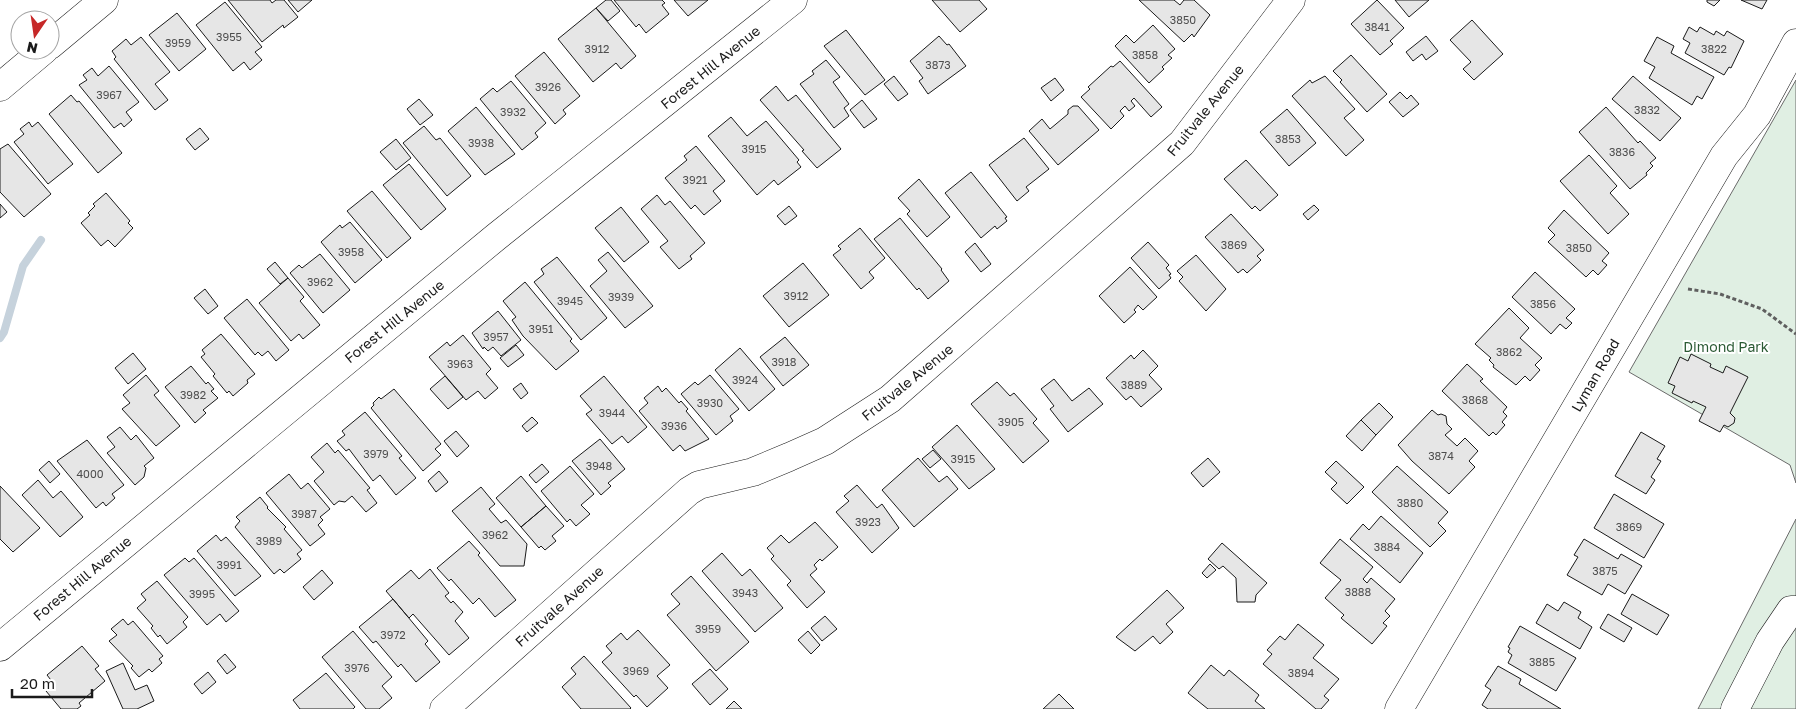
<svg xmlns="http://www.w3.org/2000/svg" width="1796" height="709" viewBox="0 0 1796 709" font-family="'Golos Text',sans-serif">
  <rect width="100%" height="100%" fill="#fff"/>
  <path fill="#e0efe3" stroke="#6a6a6a" d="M1796 80V483L1790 465 1629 372Z
    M1796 519V709H1698Z"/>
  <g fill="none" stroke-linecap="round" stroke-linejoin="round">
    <path stroke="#c6d2dc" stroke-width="8" d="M0 338 4 332 23 266 41 240"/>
  </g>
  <path fill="#e6e6e6" stroke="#1a1a1a" d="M228 0H270L272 3 276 0H284L298 17 284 28 283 25 262 42Z
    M288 0H312L298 12Z
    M606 0H611L620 11 608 21 596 8Z
    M614 0H662L665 3 662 5 669 14 646 33 639 24 636 27Z
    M674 0H708L688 16Z
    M932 0H979L987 9 960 32Z
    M1139 0H1174L1180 5 1184 0H1194L1210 15 1194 37 1192 34 1184 42Z
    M1377 0 1404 28 1390 41 1393 44 1380 55 1351 24Z
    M1395 0H1429L1409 17Z
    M1707 0H1720L1714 6 1707 2Z
    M1741 0H1767L1762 9Z
    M225 2 262 47 255 52 262 60 250 70 244 62 233 71 196 25Z
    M596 8 636 56 621 69 616 63 593 82 558 39Z
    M177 13 206 49 179 71 149 35Z
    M1472 20 1503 54 1474 80 1463 69 1471 62 1450 40Z
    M1153 25 1175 49 1168 55 1172 58 1162 67 1164 69 1149 83 1115 46 1126 35 1134 43Z
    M1689 27 1697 32 1700 27 1714 35 1716 31 1724 36 1727 31 1744 41 1731 68 1729 67 1724 75 1685 53 1690 43 1683 39Z
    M846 30 885 80 865 95 824 46Z
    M939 36 947 45 949 44 966 66 928 94 919 81 923 78 910 61Z
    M1426 36 1438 51 1426 60 1422 54 1413 61 1406 52Z
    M141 37 170 72 155 84 168 100 155 110 114 59 116 57 112 51 126 39 131 45Z
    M1657 37 1674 46 1671 53 1714 77 1702 99 1697 96 1692 105 1649 78 1655 67 1644 61Z
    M544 52 580 96 563 110 566 114 555 124 515 76Z
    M1351 55 1387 94 1367 112 1340 82 1342 80 1333 71Z
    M826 60 840 77 833 82 849 104 844 108 849 116 834 128 800 84 814 74 812 71Z
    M1120 61 1162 107 1151 117 1134 98 1131 101 1135 106 1129 111 1125 106 1120 111 1124 116 1111 129 1081 97 1090 89 1088 87 1111 66 1113 67Z
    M109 66 139 102 126 112 132 120 124 127 121 123 114 128 79 85 87 80 83 75 92 68 98 76Z
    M894 76 908 94 898 101 884 84Z
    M1325 76 1355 109 1344 118 1364 140 1346 156 1292 96 1310 80 1312 83Z
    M1633 76 1681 118 1660 141 1612 99Z
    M1055 78 1064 90 1051 101 1041 88Z
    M511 81 546 123 535 133 538 137 522 150 480 99 493 88 497 92Z
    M776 86 788 101 796 95 841 149 817 168 802 151 804 150 760 100Z
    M1400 92 1407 99 1411 95 1419 104 1403 117 1389 102Z
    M71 95 77 102 79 101 122 153 98 173 49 114Z
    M419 99 433 115 420 125 407 109Z
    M862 100 877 119 864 128 850 110Z
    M1073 106H1078L1099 130 1058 165 1029 131 1042 119 1050 129 1068 114V110Z
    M476 107 515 154 485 175 448 131Z
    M1606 107 1638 143 1640 141 1656 158 1650 163 1653 166 1646 173 1647 175 1630 189 1579 132Z
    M1287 109 1316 143 1289 166 1260 132Z
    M731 117 747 136 766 121 799 160 797 162 801 167 778 185 774 180 757 195 708 136Z
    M29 122 32 127 38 122 73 164 48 184 14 142 24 134 20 129Z
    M424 126 436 140 440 138 471 176 447 196 403 143Z
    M200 128 209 139 195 150 186 139Z
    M1024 138 1049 169 1026 187 1029 191 1017 201 989 165Z
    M396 139 411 158 396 170 380 152Z
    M8 144 51 194 24 217 0 192V149Z
    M696 146 725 181 713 191 721 201 704 215 695 205 691 209 665 178 687 160 684 156Z
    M1589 155 1617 186 1610 193 1629 214 1608 234 1560 181Z
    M1246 160 1278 195 1260 211 1255 206 1252 209 1224 179Z
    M409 164 446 209 421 230 383 185Z
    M971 172 1007 217 1005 218 1007 221 997 229 995 226 981 238 945 193Z
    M919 179 950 217 927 237 907 214 910 211 898 198Z
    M372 191 411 238 387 258 347 211Z
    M106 193 130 221 128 223 133 228 115 247 108 240 101 246 81 223 90 215 88 213 95 206 93 204Z
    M657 195 665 205 670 201 705 243 690 256 692 259 679 269 660 247 668 241 641 209Z
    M0 204 7 212 0 218Z
    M1314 205 1319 210 1308 220 1303 214Z
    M789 206 797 216 785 225 777 216Z
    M621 207 649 242 624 262 595 228Z
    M1564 210 1609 253 1602 261 1607 265 1598 275 1593 270 1586 277 1548 242 1555 235 1548 228Z
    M1231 214 1264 250 1257 256 1261 260 1247 273 1243 269 1238 273 1205 237Z
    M900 218 942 269 941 270 949 281 928 299 919 288 917 290 874 239Z
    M350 222 382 260 355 283 321 242 340 225 342 228Z
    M860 228 885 258 869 272 874 278 861 289 833 255 841 249 838 246Z
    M1148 242 1169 265 1166 268 1171 274 1169 275 1171 278 1159 289 1131 258Z
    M975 243 991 264 981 272 965 252Z
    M608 252 653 306 625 328 590 286 607 271 598 260Z
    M320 254 350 290 323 313 290 273 299 265 302 268Z
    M1196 255 1226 289 1206 311 1179 281 1183 277 1177 271Z
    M557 257 607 318 581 340 534 282 544 274 541 269Z
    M275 262 288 278 280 284 267 269Z
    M803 263 829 295 789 327 763 296Z
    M1130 267 1157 297 1143 310 1138 305 1134 310 1136 312 1124 323 1099 296Z
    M1535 272 1575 309 1566 318 1572 323 1566 329 1560 324 1551 334 1512 297Z
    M288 278 304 297 300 301 320 325 303 339 299 334 291 341 259 303Z
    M525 282 572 339 570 341 579 351 556 370 523 336 512 320 516 317 503 301Z
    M205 289 218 306 208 314 194 298Z
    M247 299 289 350 276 361 268 351 262 356 258 352 255 355 224 318Z
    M1509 308 1529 328 1520 338 1542 358 1535 365 1540 370 1530 381 1525 376 1516 385 1493 367 1494 365 1489 360 1491 358 1475 344Z
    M498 311 521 340 501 356 493 347 488 351 484 347 483 349 472 333Z
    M221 334 255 374 247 380 248 383 233 396 229 391 227 393 213 376 215 374 201 357 205 354 202 350Z
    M463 335 491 369 486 374 498 388 485 399 478 391 466 400 429 357 447 342 450 346Z
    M785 337 809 365 783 386 760 357Z
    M516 345 524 355 508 367 500 358Z
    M740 348 775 389 749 411 715 370Z
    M1143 350 1158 366 1149 375 1162 389 1141 407 1131 396 1126 400 1106 378 1131 355 1134 359Z
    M133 353 146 369 128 384 115 368Z
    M1691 354 1711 364 1710 367 1723 373 1726 366 1748 377 1730 413 1735 418 1734 423 1728 427 1724 425 1720 432 1699 421 1706 407 1693 401 1692 403 1672 393 1675 386 1668 383 1680 357 1688 361Z
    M1467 364 1483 379 1480 381 1507 407 1503 412 1507 416 1502 422 1505 425 1496 435 1493 432 1489 436 1442 391Z
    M191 366 206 384 208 382 214 389 211 391 218 398 203 410 206 413 195 423 165 387Z
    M146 375 159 391 154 395 180 426 156 446 122 409 130 403 123 395Z
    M710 375 739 409 730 416 733 421 716 435 681 394 695 382 698 385Z
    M445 376 463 397 448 409 430 389Z
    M604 376 647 427 628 443 622 436 612 444 586 414 592 410 580 396Z
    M1054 379 1072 401 1089 388 1103 404 1068 432 1050 409 1054 406 1041 389Z
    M997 382 1010 396 1014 393 1037 419 1033 423 1049 441 1023 463 971 404Z
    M521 383 528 393 521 399 513 389Z
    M658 386 662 392 666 388 679 403 681 401 688 409 686 411 709 439 685 451 680 445 673 451 639 411 648 403 644 398Z
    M394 389 441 444 435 449 441 455 423 471 371 408 374 405 373 403 379 397 381 399Z
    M1379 403 1393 417 1376 435 1361 420Z
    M1432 410 1438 415 1441 414 1446 416 1447 424 1452 429 1445 435 1457 446 1465 438 1478 451 1469 461 1475 467 1449 494 1412 461 1398 445Z
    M365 412 402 456 399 458 416 478 396 495 380 475 373 481 349 449 346 451 337 441 345 435 342 431Z
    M532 417 538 423 527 432 522 426Z
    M1361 420 1376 435 1362 451 1346 436Z
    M957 425 995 469 969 489 932 447Z
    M120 427 131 440 136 435 154 458 144 466 146 468 144 477 135 485 107 453 115 447 107 437Z
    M456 431 469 446 457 457 444 441Z
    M1641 432 1665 446 1657 459 1661 461 1651 477 1655 480 1646 494 1615 476Z
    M600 439 625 469 608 483 611 486 601 495 572 461Z
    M87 440 124 485 112 494 115 498 106 506 103 502 96 508 57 461Z
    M327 443 335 453 338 450 370 488 367 490 377 503 366 512 352 496 345 502 339 501 334 505 314 481 324 472 311 457Z
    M933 450 941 459 930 468 922 459Z
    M918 458 939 482 947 476 958 489 914 527 882 490Z
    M1208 458 1220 472 1203 487 1191 473Z
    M49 461 60 474 50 483 39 470Z
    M1336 461 1364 487 1347 504 1331 489 1337 483 1325 472Z
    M542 464 549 472 536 483 529 475Z
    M570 466 594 494 581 505 590 514 576 526 570 519 567 522 541 491Z
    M1397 466 1448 512 1438 523 1446 531 1430 547 1372 492Z
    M439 471 448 482 436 492 428 481Z
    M289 474 301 489 308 483 330 509 320 517 323 520 318 525 325 534 310 546 266 493Z
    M521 476 546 506 521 527 496 498Z
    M38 480 53 498 61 491 83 517 60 537 22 495Z
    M857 485 877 508 882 504 899 528 872 553 836 512 849 501 844 496Z
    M0 486 40 528 13 552 0 539Z
    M481 487 495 504 489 509 501 523 506 520 527 544 524 566H500L452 511Z
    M1614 494 1664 524 1644 558 1594 528Z
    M260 497 268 507 267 508 286 527 284 529 302 550 297 554 301 559 284 573 280 569 274 574 235 527 240 521 236 517Z
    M546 506 564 526 552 536 556 541 545 550 541 546 539 548 521 527Z
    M1381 516 1423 553 1400 583 1350 539 1363 524 1369 530Z
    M815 522 838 547 822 561 820 559 814 565 817 569 810 575 825 592 807 608 787 585 791 581 771 559 774 556 767 548 781 535 789 543Z
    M216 535 221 541 226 537 261 576 235 596 197 551Z
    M1340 539 1373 567 1363 579 1367 583 1371 578 1395 599 1385 611 1390 616 1383 623 1387 626 1372 644 1341 618 1344 615 1325 598 1341 580 1320 563Z
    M1584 539 1618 559 1621 554 1642 566 1625 594 1608 584 1602 595 1567 575 1578 557 1574 555Z
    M469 541 480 553 478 555 516 600 495 617 479 598 473 604 451 579 449 581 437 568Z
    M1222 543 1267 583 1256 595 1255 602H1237L1236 578 1223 566 1219 569 1208 559Z
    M722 553 742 576 750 569 783 608 755 632 702 571Z
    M185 558 189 562 194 558 239 611 226 622 220 614 207 625 164 575Z
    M1210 564 1216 570 1207 578 1202 573Z
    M430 569 449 593 445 596 451 603 453 601 463 612 455 621 469 638 449 655 413 614 409 618 386 591 411 570 419 579Z
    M322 570 333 583 314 600 303 587Z
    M691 576 749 642 716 671 667 615 680 604 671 594Z
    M157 581 188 617 183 622 187 627 167 644 160 635 158 637 151 628 153 626 137 608 146 600 141 594Z
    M1167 590 1184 608 1166 624 1173 632 1160 644 1153 636 1135 651 1116 637Z
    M1632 594 1669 615 1657 635 1621 614Z
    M393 599 428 641 425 644 440 662 416 682 401 664 398 667 376 641 373 643 359 627Z
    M1564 602 1581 612 1578 618 1592 627 1580 649 1536 623 1547 604 1558 611Z
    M1608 614 1632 628 1624 642 1600 628Z
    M825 616 837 629 822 641 811 628Z
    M123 619 128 625 133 621 163 656 159 659 162 663 152 672 149 669 139 677 131 668 133 666 109 641 117 635 111 629Z
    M1298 624 1324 645 1313 658 1339 679 1324 696 1329 700 1321 709H1316L1263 664 1272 654 1267 650 1280 636 1285 640Z
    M1520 626 1576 658 1556 691 1508 663 1512 655 1508 652 1510 648 1508 647Z
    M638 630 670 665 657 676 668 688 647 707 636 695 634 697 602 662 612 653 606 646 621 633 627 640Z
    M353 631 392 677 382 686 392 698 379 709H366L322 657Z
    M808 631 820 645 811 654 798 640Z
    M82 646 99 666 95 669 105 681 79 703 81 706 77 709H61L46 691 54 684 47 675Z
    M225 654 236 667 227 674 217 661Z
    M584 656 631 708 630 709H581L562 687 576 674 571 668Z
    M123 663 135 690 147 685 154 701 137 709H123L106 671Z
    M1211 665 1224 676 1229 670 1259 695 1255 701 1265 709H1208L1188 693Z
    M1498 666 1521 679 1519 684 1561 709H1488L1482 705 1491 690 1485 686Z
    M710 669 728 689 710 705 692 684Z
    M208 672 216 682 202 694 194 684Z
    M326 673 355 707 353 709H300L293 700Z
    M1059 694 1074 709H1043Z
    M734 701 742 709H726Z"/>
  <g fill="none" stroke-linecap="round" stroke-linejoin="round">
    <g stroke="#1a1a1a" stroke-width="29">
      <path id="minor" d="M50 45 104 0
        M0 87 44 50
        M0 647 496 237 793 0
        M444 709 689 491 699 485 753 472 789 457 825 441 890 399 1182 143 1291 0
        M1399 709 1724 156 1757 115 1796 43
        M1735 709 1770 641 1791 610H1796"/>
    </g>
    <path stroke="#5f5f5f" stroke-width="3" stroke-dasharray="4 2.5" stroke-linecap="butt" d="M1688 289 1720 294 1762 309 1796 334"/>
    <use href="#minor" stroke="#fff" stroke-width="28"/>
  </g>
  <g text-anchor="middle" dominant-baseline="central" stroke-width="4" stroke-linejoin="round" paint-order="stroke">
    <g font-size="11" fill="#4d4d4d">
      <text x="1183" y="19">3850</text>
      <text x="1377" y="26">3841</text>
      <text x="229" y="36">3955</text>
      <text x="178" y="42">3959</text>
      <text x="597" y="48">3912</text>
      <text x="1714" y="48">3822</text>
      <text x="1145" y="54">3858</text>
      <text x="938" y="64">3873</text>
      <text x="548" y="86">3926</text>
      <text x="109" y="94">3967</text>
      <text x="1647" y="109">3832</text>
      <text x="513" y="111">3932</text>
      <text x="1288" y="138">3853</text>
      <text x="481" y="142">3938</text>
      <text x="754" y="148">3915</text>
      <text x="1622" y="151">3836</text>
      <text x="695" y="179">3921</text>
      <text x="1234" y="244">3869</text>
      <text x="1579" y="247">3850</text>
      <text x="351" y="251">3958</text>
      <text x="320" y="281">3962</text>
      <text x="796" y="295">3912</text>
      <text x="621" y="296">3939</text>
      <text x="570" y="300">3945</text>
      <text x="1543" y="303">3856</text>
      <text x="541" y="328">3951</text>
      <text x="496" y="336">3957</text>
      <text x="1509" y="351">3862</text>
      <text x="784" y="361">3918</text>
      <text x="460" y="363">3963</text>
      <text x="745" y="379">3924</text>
      <text x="1134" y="384">3889</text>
      <text x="193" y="394">3982</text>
      <text x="1475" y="399">3868</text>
      <text x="710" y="402">3930</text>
      <text x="612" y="412">3944</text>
      <text x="1011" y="421">3905</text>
      <text x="674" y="425">3936</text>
      <text x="376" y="453">3979</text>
      <text x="1441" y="455">3874</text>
      <text x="963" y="458">3915</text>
      <text x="599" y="465">3948</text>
      <text x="90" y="473">4000</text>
      <text x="1410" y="502">3880</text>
      <text x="304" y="513">3987</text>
      <text x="868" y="521">3923</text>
      <text x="1629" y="526">3869</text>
      <text x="495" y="534">3962</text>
      <text x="269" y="540">3989</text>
      <text x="1387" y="546">3884</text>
      <text x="229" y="564">3991</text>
      <text x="1605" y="570">3875</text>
      <text x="1358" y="591">3888</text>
      <text x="745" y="592">3943</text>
      <text x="202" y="593">3995</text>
      <text x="708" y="628">3959</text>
      <text x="393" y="634">3972</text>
      <text x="1542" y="661">3885</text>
      <text x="357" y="667">3976</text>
      <text x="636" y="670">3969</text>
      <text x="1301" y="672">3894</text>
    </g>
    <g font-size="14" fill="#1a1a1a" stroke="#fff">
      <text transform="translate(710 67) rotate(-39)">Forest Hill Avenue</text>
      <text transform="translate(1205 110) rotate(-51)">Fruitvale Avenue</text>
      <text transform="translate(394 321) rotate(-39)">Forest Hill Avenue</text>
      <text transform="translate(1595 375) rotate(-60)">Lyman Road</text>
      <text transform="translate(907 382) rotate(-39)">Fruitvale Avenue</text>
      <text transform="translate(82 578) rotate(-40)">Forest Hill Avenue</text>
      <text transform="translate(559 606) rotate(-42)">Fruitvale Avenue</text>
    </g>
    <g font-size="14" fill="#2b5a34" stroke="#fff">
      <text x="1726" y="346">Dimond Park</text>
    </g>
  </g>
  <g transform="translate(35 35) rotate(193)"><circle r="24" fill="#ffffff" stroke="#a3a3a3"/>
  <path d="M0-4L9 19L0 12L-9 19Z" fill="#c62828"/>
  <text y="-8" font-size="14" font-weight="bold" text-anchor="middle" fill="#1a1a1a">N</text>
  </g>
  <path d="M12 689v8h80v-8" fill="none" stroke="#1a1a1a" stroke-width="2.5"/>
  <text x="20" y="689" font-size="15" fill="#1a1a1a" stroke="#ffffff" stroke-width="4" paint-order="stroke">20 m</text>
</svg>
